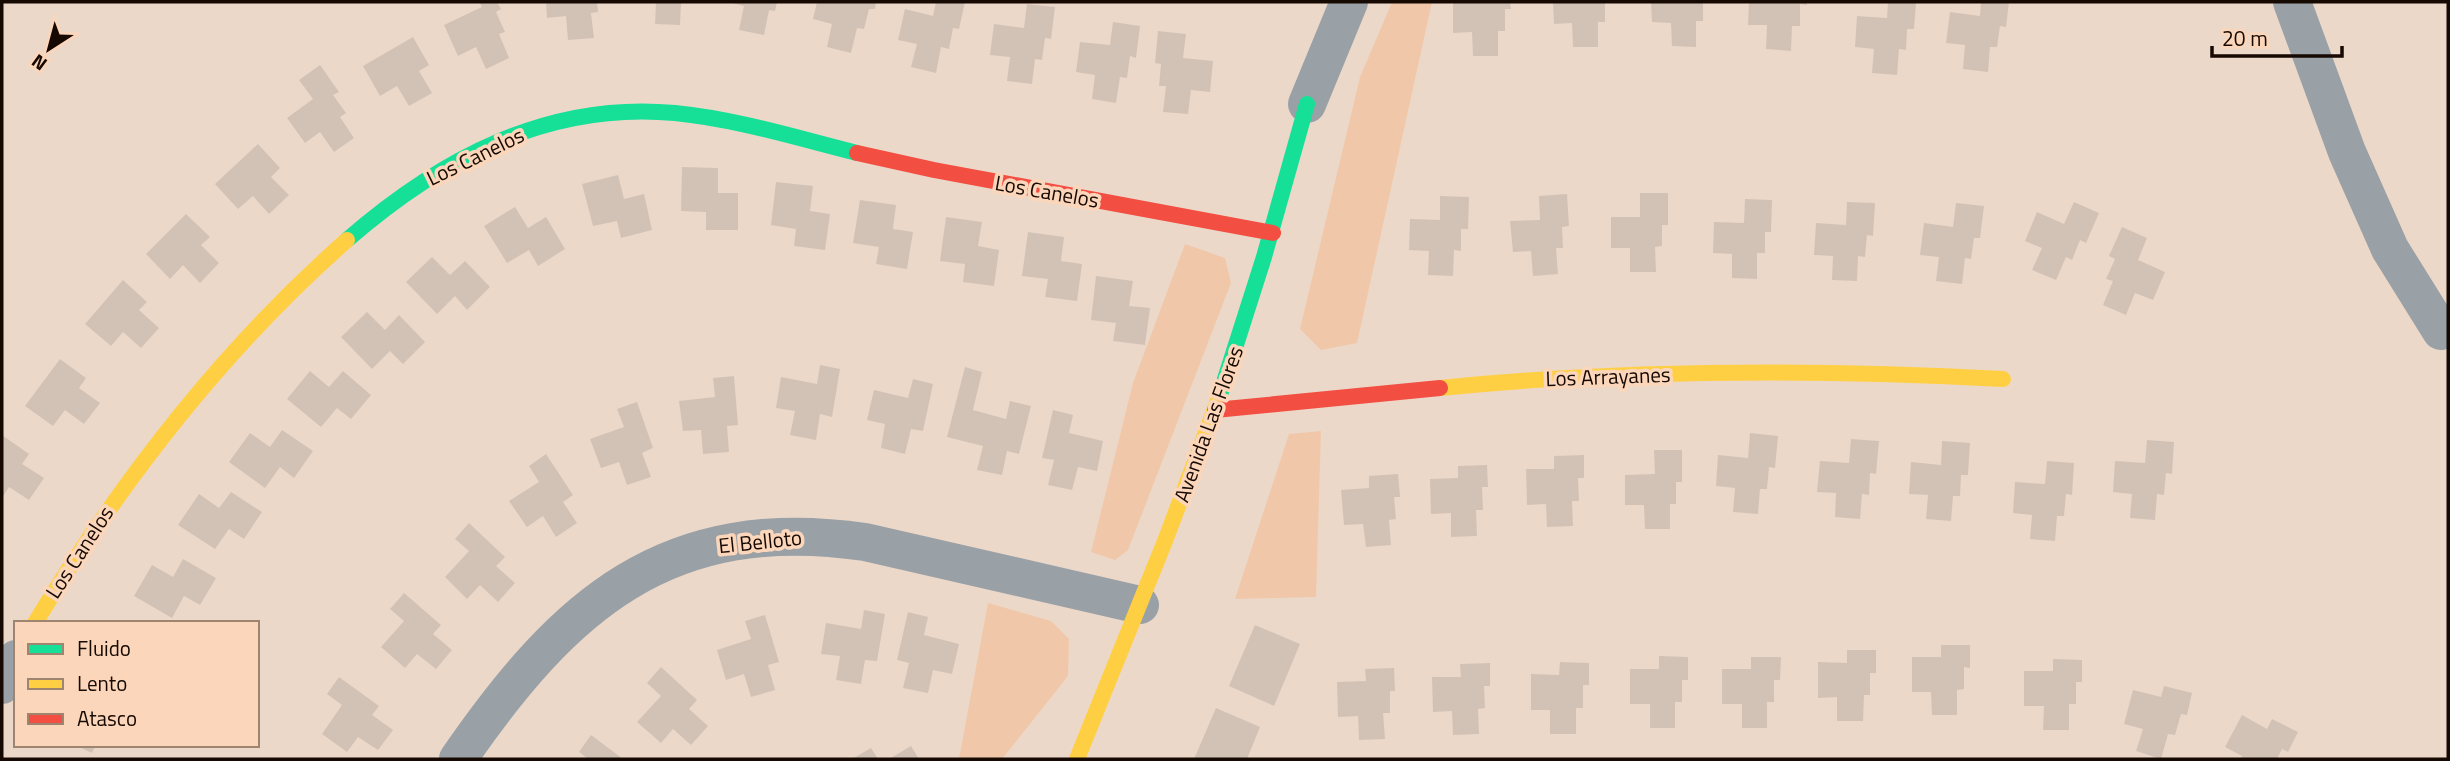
<svg xmlns="http://www.w3.org/2000/svg" width="2450" height="761" viewBox="0 0 2450 761" font-family="'Titillium Web',sans-serif">
  <rect width="100%" height="100%" fill="#ecd8c9"/>
  <path fill="#f0c8a9" d="M1392 2H1432L1357 343 1321 350 1300 329 1360 77Z
    M1185 244 1225 258 1231 283 1128 550 1115 560 1091 552 1133 383Z
    M1321 431 1316 597 1235 599 1289 434Z
    M988 603 1051 621 1069 639 1068 676 1002 759H959Z"/>
  <path fill="#d2c2b6" d="M479 2H497L501 9 496 12 505 32 499 34 509 58 486 69 476 47 458 56 444 25 482 7Z
    M546 2H597L598 12 591 13 594 38 568 40 566 16 547 18Z
    M656 2H681L680 25 655 24Z
    M728 2H777L775 11 769 10 764 35 739 30 744 6Z
    M817 2H876L875 9H869L864 29 857 28 851 53 827 47 832 24 813 19Z
    M936 2H965L959 29 953 28 949 49 941 47 936 73 911 67 917 44 898 40 905 9 933 16Z
    M1453 2H1510L1511 9H1505V31H1498V56H1473L1472 32 1453 33Z
    M1553 2H1605V22H1598V47H1573L1572 23 1554 24Z
    M1651 2H1703V21H1696V47L1672 46 1671 23 1652 22Z
    M1749 2H1807V5L1800 4V26H1792L1791 51 1766 49 1767 25H1748Z
    M1888 2H1916L1914 29H1907L1906 50 1899 49 1897 75 1872 73 1874 49 1855 47 1857 16 1887 18Z
    M1981 2H2009L2006 27 2000 26 1997 47H1990L1988 72 1963 69 1965 45 1946 43 1950 12 1980 16Z
    M1027 4 1055 7 1051 39 1045 38 1042 60 1035 59 1032 84 1007 81 1010 57 990 55 994 24 1024 28Z
    M1113 22 1140 26 1136 58 1130 56 1127 78 1120 77 1116 103 1092 99 1095 75 1076 72 1080 42 1110 45Z
    M1158 31 1186 34 1183 58 1213 61 1210 92 1191 90 1188 114 1163 112 1166 86H1159L1161 64 1155 63Z
    M413 37 429 65 419 71 432 93 409 106 397 86 380 96 363 66Z
    M320 65 339 92 333 95 346 113 340 117 354 138 334 152 320 132 305 143 287 118 313 99 299 80Z
    M258 144 280 168 271 177 289 195 269 214 253 196 238 209 215 184Z
    M682 167 718 168V193H738V230H706V212L681 211Z
    M618 175 624 199 644 194 652 230 621 238 617 221 593 226 582 184Z
    M776 182 813 186 810 211 830 214 825 250 794 246 796 229 771 225Z
    M1640 193H1668V225H1662V246L1655 247 1656 272H1630V248H1611V217H1640Z
    M1567 194 1569 226 1562 227 1563 248H1556L1558 274 1533 276 1531 251 1513 252 1510 221 1540 220 1539 196Z
    M1440 196 1469 197 1468 229H1461V251L1454 250 1453 276 1428 275 1429 251 1409 250 1410 219 1440 220Z
    M1745 199 1772 200 1771 232H1765V253H1757V279L1732 278V254L1713 253 1714 222 1744 223Z
    M860 200 896 205 893 229 913 232 907 269 876 264 879 247 853 243Z
    M1847 202 1875 203 1873 236 1867 235 1865 257 1858 256 1857 281 1832 280 1833 256 1814 255 1816 223 1846 225Z
    M2074 202 2099 213 2086 243 2080 240 2072 260 2066 257 2056 280 2032 270 2042 248 2025 241 2037 212 2064 224Z
    M1956 203 1984 206 1980 238H1974L1971 259 1965 258 1962 284 1936 281 1939 257 1920 255 1924 223 1953 227Z
    M515 207 528 228 546 217 565 249 538 266 529 250 507 263 484 226Z
    M186 214 210 237 201 245 219 263 200 283 183 265 170 279 146 254Z
    M946 217 982 222 978 246 999 250 994 286 963 282 965 264 940 261Z
    M2122 227 2147 238 2138 260 2165 272 2153 300 2135 293 2126 315 2103 305 2113 281 2106 279 2115 259 2109 256Z
    M1028 232 1064 237 1061 261 1082 264 1077 301 1045 297 1048 279 1022 276Z
    M432 257 450 275 465 261 490 287 467 310 455 296 437 314 406 282Z
    M1096 276 1133 281 1129 306 1150 308 1145 345 1113 341 1116 323 1091 320Z
    M123 280 147 302 139 310 159 328 141 348 123 332 111 346 85 324Z
    M367 312 385 330 399 315 425 342 403 364 390 351 372 369 341 337Z
    M60 359 86 378 79 388 100 403 84 424 65 410 53 426 25 406Z
    M820 365 840 369 832 417 820 414 816 440 790 435 795 411 776 408 781 377 817 384Z
    M965 367 982 372 973 410 1006 419 1010 401 1031 406 1019 454 1007 451 1002 475 977 470 983 446 947 437Z
    M310 371 329 387 343 371 371 395 351 419 337 408 321 427 287 399Z
    M734 376 738 425 727 426 729 452 703 454 701 430 683 431 679 401 715 397 713 378Z
    M913 379 933 384 923 431 911 429 905 454 881 448 885 424 867 420 874 390 908 398Z
    M637 402 653 448 642 453 651 477 627 485 619 462 601 468 590 439 624 427 617 409Z
    M1053 410 1073 415 1069 433 1103 441 1097 471 1078 467 1072 490 1048 485 1054 460 1042 458Z
    M282 430 313 451 294 478 280 467 265 488 229 462 250 433 270 447Z
    M1750 433 1778 436 1775 468 1769 467 1767 489H1760L1758 514 1733 512 1735 488 1716 486 1718 455 1748 458Z
    M2 435 29 454 22 464 44 478 29 500 9 487 2 498Z
    M1851 439 1879 441 1876 474 1870 473 1869 495 1862 494 1860 519 1835 517 1836 493 1817 492 1820 461 1849 463Z
    M2147 440 2174 442 2172 474 2166 473 2164 495 2157 494 2155 520 2130 518 2132 494 2113 492 2115 461 2145 463Z
    M1942 441 1970 443 1968 475H1961L1960 496H1953L1951 521 1926 519 1928 495 1909 494 1911 462 1941 465Z
    M1654 450H1682V482H1676V504H1670V529H1645L1644 505H1625V475L1655 474Z
    M546 454 573 495 563 502 577 523 556 537 543 516 527 527 509 501 539 482 529 466Z
    M1584 455V478H1578L1579 501H1572L1573 526 1547 527 1546 504 1527 505 1526 469H1554V456Z
    M2047 461 2074 463 2072 495 2066 494 2064 516H2057L2055 541 2030 539 2032 515 2013 513 2015 482 2045 484Z
    M1487 465 1488 487H1482L1483 510H1476L1477 536 1451 537V513L1431 514 1430 479 1458 478V466Z
    M1398 474 1400 497H1394L1396 519 1389 520 1391 545 1366 547 1363 524 1344 525 1341 490 1369 488V476Z
    M231 492 262 512 244 539 229 529 215 549 178 525 199 494 219 508Z
    M469 523 505 557 496 566 515 583 498 602 480 585 467 599 445 577 469 551 455 539Z
    M183 559 216 578 200 605 184 596 172 618 134 596 152 565 173 577Z
    M404 593 441 625 433 634 452 650 436 669 417 654 405 668 381 647 404 621 390 609Z
    M864 610 885 614 877 661 865 660 861 684 836 680 840 656 821 654 826 623 861 629Z
    M908 612 928 617 924 635 959 644 952 674 933 670 928 693 903 688 909 663 897 660Z
    M765 615 779 662 768 665 775 690 751 697 744 674 726 680 717 650 751 639 745 621Z
    M1255 625 1300 644 1274 706 1229 686Z
    M1941 645H1970V668L1964 667V689L1957 690V715H1932L1931 692H1912V657H1941Z
    M1847 650H1876V673H1870V695H1864L1863 721H1837V697L1818 698V662L1847 663Z
    M1659 656 1688 657V680H1682V702H1675V728H1650V704H1630V669H1659Z
    M1751 657H1781L1780 680H1774V702H1767V728H1742V704H1722V669H1751Z
    M2053 659 2082 660V682H2076V704H2069V730H2043L2044 706H2024V671H2053Z
    M1560 662 1589 663V685H1583V708H1576V734H1550V710H1531V674L1559 675Z
    M1490 663V686H1484L1485 708 1478 709 1479 734 1453 735 1452 711 1433 712 1432 677H1461L1460 664Z
    M661 667 697 700 689 709 708 726 691 745 673 729 661 743 637 722 661 696 647 683Z
    M1394 668 1395 691H1390V713H1383L1385 739 1359 740 1358 716 1338 717 1337 682 1366 681 1365 669Z
    M339 677 379 706 372 715 393 730 378 750 358 737 347 752 322 734 342 705 327 694Z
    M2164 686 2192 693 2187 715 2181 714 2175 735 2168 734 2161 759 2136 751 2143 729 2124 724 2133 690 2161 697Z
    M1216 708 1260 727 1247 759H1194Z
    M2242 715 2267 729 2272 719 2298 732 2288 752 2282 749 2277 759H2240L2242 756 2225 747Z
    M591 735 623 759H588L579 752Z
    M75 745H96L92 753Z
    M911 746 919 759H889Z
    M871 748 878 759H852Z"/>
  <g fill="none" stroke-linecap="round" stroke-linejoin="round">
    <path stroke="#9aa1a6" stroke-width="38" d="M2292 2 2347 152 2390 249 2441 331
      M1307 104 1349 2
      M2 685 16 659
      M458 759C565 604 667 513 865 542L1140 605"/>
    <path stroke="#16e098" stroke-width="16" d="M347 240C440 159 548 101 675 113 736 119 797 138 857 153
      M1219 398 1264 257 1307 104"/>
    <path stroke="#ffcf43" stroke-width="16" d="M1440 388C1627 369 1815 369 2003 379
      M35 623C121 481 222 350 347 240
      M1077 759 1165 541 1219 398"/>
    <path stroke="#f24e42" stroke-width="16" d="M857 153 934 170 1273 233
      M1215 410 1440 388"/>
  </g>
  <g text-anchor="middle" dominant-baseline="central" stroke-width="7" stroke-linejoin="round" paint-order="stroke">
    <g font-size="21" fill="#150902" stroke="#fbd6ba">
      <text transform="translate(475 156) rotate(-26)">Los Canelos</text>
      <text transform="translate(1047 191) rotate(10)">Los Canelos</text>
      <text transform="translate(1608 376) rotate(-2)">Los Arrayanes</text>
      <text transform="translate(1208 424) rotate(-70)">Avenida Las Flores</text>
      <text transform="translate(760 541) rotate(-6)">El Belloto</text>
      <text transform="translate(79 552) rotate(-57)">Los Canelos</text>
    </g>
  </g>
  <rect width="2450" height="761" fill="none" stroke="#150902" stroke-width="7"/>
  <rect x="14" y="621" width="245" height="126" fill="#fbd6ba" stroke="#9f8470" stroke-width="2"/>
  <rect x="28" y="644" width="35" height="10" fill="#16e098" stroke="#9f8470" stroke-width="2"/>
  <text x="77" y="656" font-size="21" fill="#150902">Fluido</text>
  <rect x="28" y="679" width="35" height="10" fill="#ffcf43" stroke="#9f8470" stroke-width="2"/>
  <text x="77" y="691" font-size="21" fill="#150902">Lento</text>
  <rect x="28" y="714" width="35" height="10" fill="#f24e42" stroke="#9f8470" stroke-width="2"/>
  <text x="77" y="726" font-size="21" fill="#150902">Atasco</text>
  <g transform="translate(49 49) rotate(216)" stroke="#fbd6ba" stroke-width="5" paint-order="stroke">
  <path d="M0-5L12 26L0 18L-12 26Z" fill="#150902"/>
  <text y="-10" font-size="19" font-weight="bold" text-anchor="middle" fill="#150902">N</text>
  </g>
  <path d="M2212 46v10h130v-10" fill="none" stroke="#150902" stroke-width="3.5"/>
  <text x="2222" y="46" font-size="21" fill="#150902" stroke="#fbd6ba" stroke-width="5" paint-order="stroke">20 m</text>
</svg>
